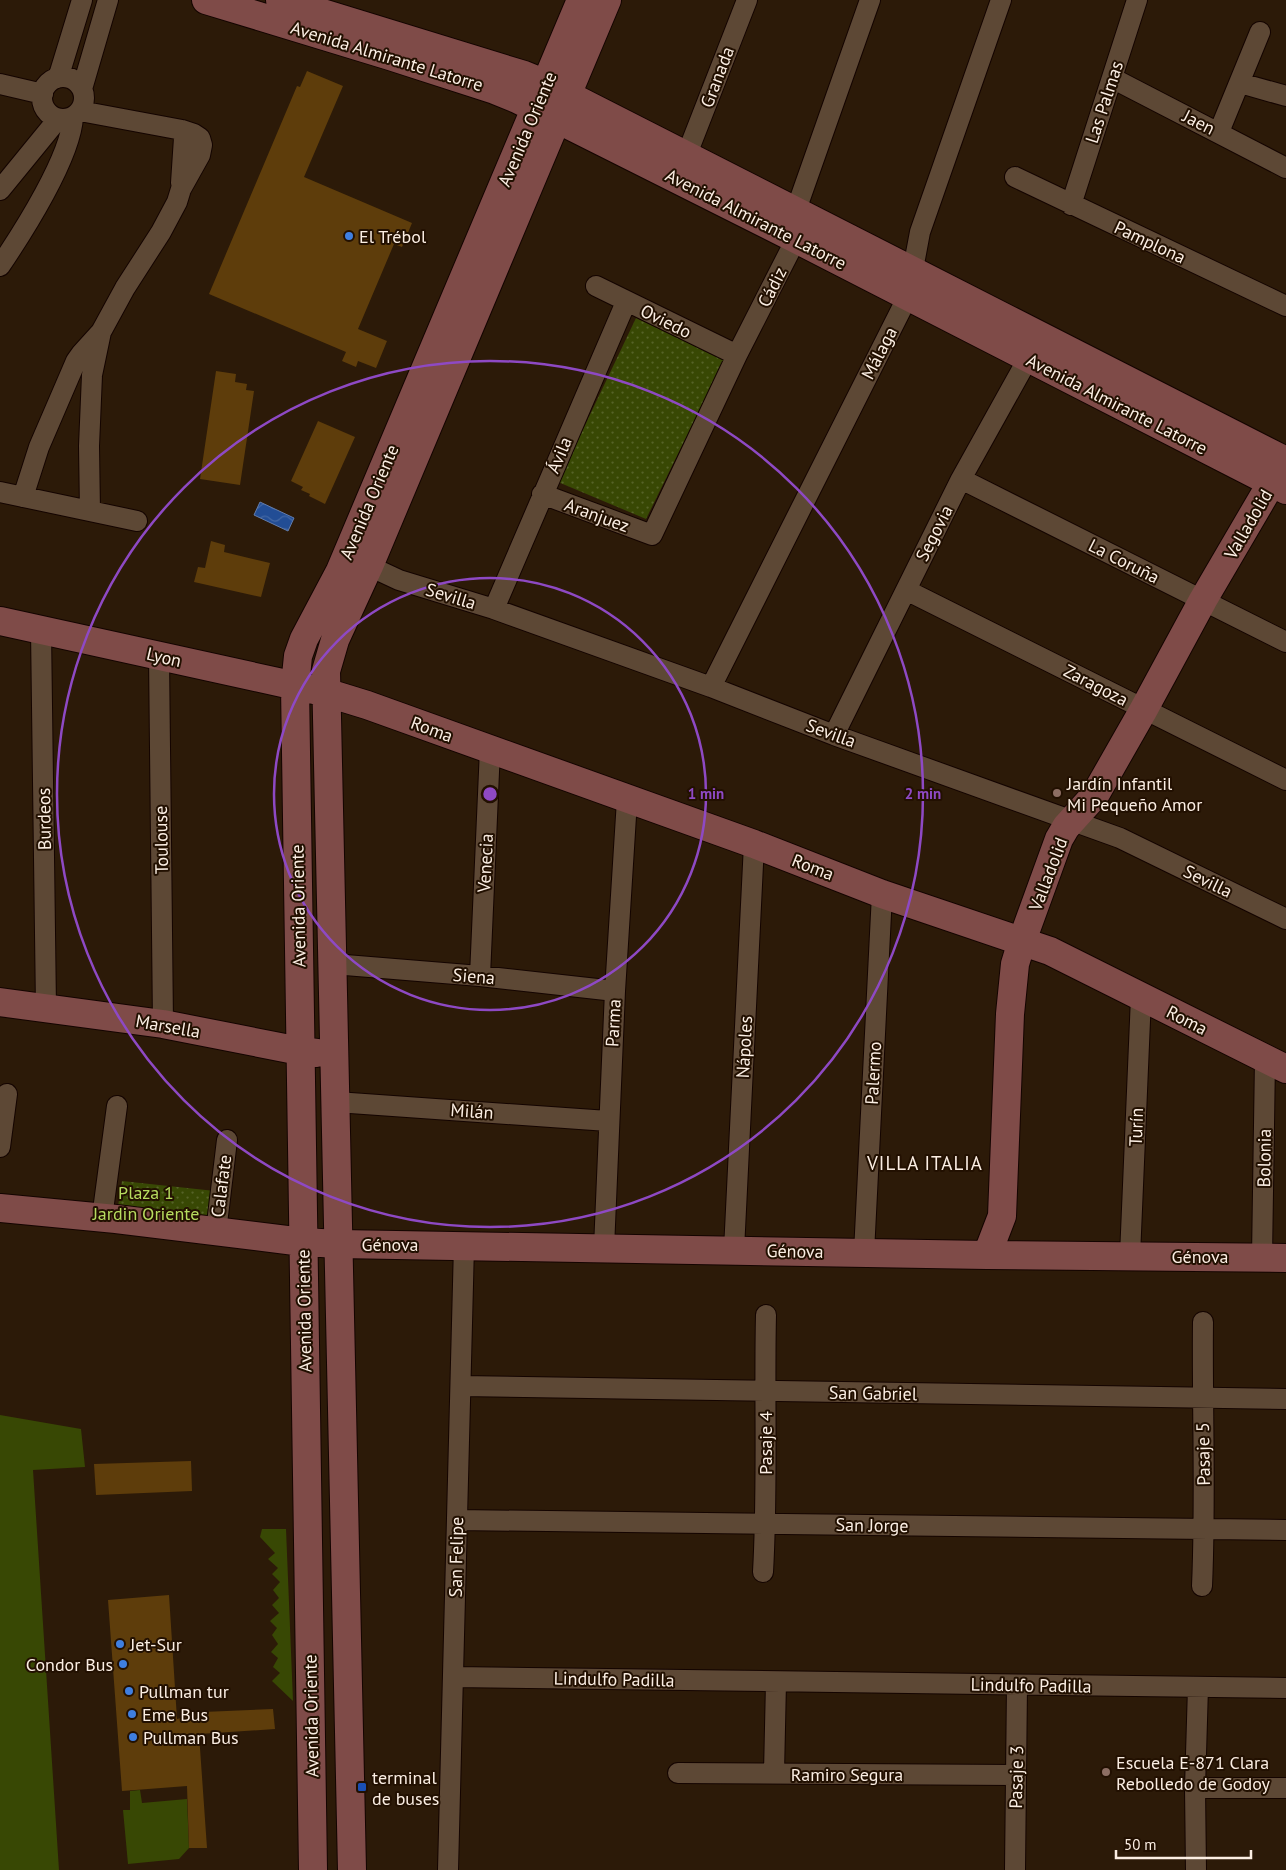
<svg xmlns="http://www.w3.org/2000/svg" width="1286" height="1870" viewBox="0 0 1286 1870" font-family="'PT Sans',sans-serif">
  <defs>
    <pattern id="park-dots" width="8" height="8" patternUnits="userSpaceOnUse" patternTransform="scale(1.25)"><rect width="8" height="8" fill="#384804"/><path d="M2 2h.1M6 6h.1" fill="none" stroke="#566328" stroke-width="1.8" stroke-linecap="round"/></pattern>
    <pattern id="water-waves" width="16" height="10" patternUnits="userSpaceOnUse" patternTransform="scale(1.25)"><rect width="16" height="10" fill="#224d95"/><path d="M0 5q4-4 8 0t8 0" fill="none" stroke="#4367a4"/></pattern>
  </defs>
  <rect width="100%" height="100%" fill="#2c1a08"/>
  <path fill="#384804" d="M0 1415 81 1429 85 1467 33 1470 59 1870H0Z
    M262 1529H286L293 1701 272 1681 280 1673 273 1667 278 1658 271 1652 278 1644 272 1635 277 1628 270 1621 279 1613 272 1605 279 1598 273 1590 280 1582 272 1574 278 1568 268 1559 275 1553 260 1537Z
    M140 1790 142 1803 187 1799 189 1848 179 1859 128 1864 123 1810H130V1791Z"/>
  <path fill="url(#park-dots)" d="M636 318 724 360 646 519 558 482Z
    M122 1181 215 1191 209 1226 116 1219Z"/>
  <path fill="url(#water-waves)" stroke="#637dac" d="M260 502 294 518 288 531 254 515Z"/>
  <path fill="#5e3d0b" d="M307 71 343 86 304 177 412 223 402 247 394 244 358 329 387 341 376 368 358 361 356 367 342 361 346 352 209 294 297 86 300 87Z
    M216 371 236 374 235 382 247 384 246 390 254 391 240 485 200 479Z
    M318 421 355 437 325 504 309 496 310 494 301 490 303 487 291 481Z
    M211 541 225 545 224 552 270 563 261 597 194 582 198 567 205 568Z
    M191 1461 192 1491 96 1495 94 1464Z
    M169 1595 177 1719 203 1712 273 1709 275 1729 199 1734 207 1848H189L187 1786 122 1791 108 1600Z"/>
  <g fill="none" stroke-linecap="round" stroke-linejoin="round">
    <g stroke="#140400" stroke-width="22">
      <path id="street" d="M42 98a21 21 0 1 1 42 0a21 21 0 1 1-42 0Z
        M57 78 60 72 82 0
        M1112 78 1286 168
        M1240 83 1286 96
        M0 84 43 94
        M82 89 108 0
        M80 111 182 130 194 134 200 138 202 145 200 155 181 189 177 202 161 232 125 288 101 332 92 375 89 446 90 511
        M1219 132 1260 32
        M687 154 747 0
        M1015 177 1286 306
        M181 183 184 138 182 130
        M0 190 58 119
        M1071 205 1137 0
        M0 266C23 232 71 157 73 117
        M596 286 737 355
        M961 479 1286 642
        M0 492 137 521
        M542 494 652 535 737 355 796 239V210L870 0
        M23 497 39 447 76 361 81 354 100 333
        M369 566 399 580 494 609 711 687 834 735 1120 838 1286 919
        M906 590 1286 780
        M494 609 626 302
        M41 630 46 1008
        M159 656 163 1024
        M711 687 908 296 920 232 1001 0
        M834 735 961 479 1035 346
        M333 964 480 976 615 991
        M480 976 490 749
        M336 1102 608 1121
        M0 1147 7 1094
        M102 1218 117 1106
        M216 1232 227 1140
        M604 1248 615 991 627 800
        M734 1250 754 844
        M864 1253 882 894
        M1130 1256 1141 997
        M1262 1257 1265 1059
        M461 1386 1286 1399
        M457 1520 1286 1530
        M763 1572C768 1486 764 1400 766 1315
        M1202 1586C1206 1498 1202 1410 1203 1322
        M453 1677 1286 1688
        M678 1773 1015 1775
        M774 1773 776 1682
        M1195 1788H1286
        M448 1870 464 1245
        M1015 1870 1017 1685
        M1196 1870 1195 1788 1198 1687"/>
    </g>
    <g stroke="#140400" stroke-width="30">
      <path id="secondary" d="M206 0 390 56 495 90 517 99 796 239 1286 490
        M280 0 524 75 546 84 1286 461
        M0 621 328 693 367 705 754 844 882 894 1050 951 1286 1069
        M0 1002 163 1024 300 1051 317 1053
        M0 1208 116 1219 303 1242 339 1244 987 1255 1286 1258
        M987 1255 1002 1216 1010 1014 1015 964 1022 941 1059 839 1066 827 1095 795 1144 709 1203 600 1272 482
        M313 1870 295 686 298 656 304 639 340 571 581 0
        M352 1870 326 671 335 640 369 566 607 0"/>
    </g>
    <use href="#street" stroke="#5d4835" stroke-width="20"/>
    <use href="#secondary" stroke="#7f4b48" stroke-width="28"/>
  </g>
  <g fill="none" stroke="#8e49c4" stroke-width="2.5">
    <circle cx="490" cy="794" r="216"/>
    <circle cx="490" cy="794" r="433"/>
  </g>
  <g fill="#3f7fe0" stroke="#221001" stroke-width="2">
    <circle cx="349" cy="236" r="5"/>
    <circle cx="120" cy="1644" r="5"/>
    <circle cx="123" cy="1664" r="5"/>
    <circle cx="129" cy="1691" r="5"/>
    <circle cx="132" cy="1714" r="5"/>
    <circle cx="133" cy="1737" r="5"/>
  </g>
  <g fill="#8d6e63" stroke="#221001" stroke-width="2">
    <circle cx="1057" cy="793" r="5"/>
    <circle cx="1106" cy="1772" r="5"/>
  </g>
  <rect fill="#1a4fb4" stroke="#221001" stroke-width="2" x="357" y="1782" width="10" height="10" rx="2.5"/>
  <g text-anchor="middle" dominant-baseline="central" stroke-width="4" stroke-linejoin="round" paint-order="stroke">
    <g font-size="18" fill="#fbeee3" stroke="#221001">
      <text transform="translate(387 56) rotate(17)">Avenida Almirante Latorre</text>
      <text transform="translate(717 77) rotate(-69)">Granada</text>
      <text transform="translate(1104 102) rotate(-72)">Las Palmas</text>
      <text transform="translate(1199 122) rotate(27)">Jaen</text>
      <text transform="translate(527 129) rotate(-67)">Avenida Oriente</text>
      <text transform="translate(756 219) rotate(27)">Avenida Almirante Latorre</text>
      <text transform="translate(1150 242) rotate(25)">Pamplona</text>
      <text transform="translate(772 287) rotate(-63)">Cádiz</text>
      <text transform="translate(666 321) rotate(26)">Oviedo</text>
      <text transform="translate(879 353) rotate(-63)">Málaga</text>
      <text transform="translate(1117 404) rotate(27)">Avenida Almirante Latorre</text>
      <text transform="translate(559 455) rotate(-67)">Ávila</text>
      <text transform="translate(369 502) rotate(-67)">Avenida Oriente</text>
      <text transform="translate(597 515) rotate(20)">Aranjuez</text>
      <text transform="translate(1248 524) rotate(-60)">Valladolid</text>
      <text transform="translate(934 533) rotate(-63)">Segovia</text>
      <text transform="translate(1124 561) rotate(27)">La Coruña</text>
      <text transform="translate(451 596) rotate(17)">Sevilla</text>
      <text transform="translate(164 657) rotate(13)">Lyon</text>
      <text transform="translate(1096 685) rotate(27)">Zaragoza</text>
      <text transform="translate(432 729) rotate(20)">Roma</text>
      <text transform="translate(831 733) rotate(20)">Sevilla</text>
      <text transform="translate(44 819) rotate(-91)">Burdeos</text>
      <text transform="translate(161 840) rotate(-91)">Toulouse</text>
      <text transform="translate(485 863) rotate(-87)">Venecia</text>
      <text transform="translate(813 867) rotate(21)">Roma</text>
      <text transform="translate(1048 874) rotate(-69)">Valladolid</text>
      <text transform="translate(1208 881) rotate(26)">Sevilla</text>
      <text transform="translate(298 906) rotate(-91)">Avenida Oriente</text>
      <text transform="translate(474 976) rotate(5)">Siena</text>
      <text transform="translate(1187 1020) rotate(27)">Roma</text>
      <text transform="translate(613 1023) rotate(-87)">Parma</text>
      <text transform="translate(168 1026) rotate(10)">Marsella</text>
      <text transform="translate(744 1047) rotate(-87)">Nápoles</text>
      <text transform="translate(873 1073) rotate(-87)">Palermo</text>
      <text transform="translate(472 1111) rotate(4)">Milán</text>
      <text transform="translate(1136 1127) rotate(-88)">Turín</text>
      <text transform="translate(1264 1158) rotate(-89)">Bolonia</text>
      <text transform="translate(221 1186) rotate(-83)">Calafate</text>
      <text x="390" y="1244">Génova</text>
      <text transform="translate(795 1251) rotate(1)">Génova</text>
      <text x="1200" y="1256">Génova</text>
      <text transform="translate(304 1311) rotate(-91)">Avenida Oriente</text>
      <text transform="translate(873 1393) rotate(1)">San Gabriel</text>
      <text transform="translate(765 1443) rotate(-90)">Pasaje 4</text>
      <text transform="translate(1203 1454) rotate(-91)">Pasaje 5</text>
      <text transform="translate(872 1525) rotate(1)">San Jorge</text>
      <text transform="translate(456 1557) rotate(-89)">San Felipe</text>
      <text transform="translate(614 1679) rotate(1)">Lindulfo Padilla</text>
      <text transform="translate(1031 1685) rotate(1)">Lindulfo Padilla</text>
      <text transform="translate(311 1716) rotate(-91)">Avenida Oriente</text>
      <text x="847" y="1774">Ramiro Segura</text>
      <text transform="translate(1016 1777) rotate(-89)">Pasaje 3</text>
    </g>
    <g font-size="18" fill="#fbeee3" stroke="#221001" text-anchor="start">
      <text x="359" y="236">El Trébol</text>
      <text x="1067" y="783">Jardín Infantil<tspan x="1067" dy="21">Mi Pequeño Amor</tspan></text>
      <text x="130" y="1644">Jet-Sur</text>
      <text x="113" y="1664" text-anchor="end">Condor Bus</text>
      <text x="139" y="1691">Pullman tur</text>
      <text x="142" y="1714">Eme Bus</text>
      <text x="143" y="1737">Pullman Bus</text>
      <text x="1116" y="1762">Escuela E-871 Clara<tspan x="1116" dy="21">Rebolledo de Godoy</tspan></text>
      <text x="372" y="1777">terminal<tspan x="372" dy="21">de buses</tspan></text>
    </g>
    <g font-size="18" fill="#b7dc5f" stroke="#221001">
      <text x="146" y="1192">Plaza 1<tspan x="146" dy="21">Jardin Oriente</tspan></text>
    </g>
    <g font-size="19" letter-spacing="1" fill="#fbeee3" stroke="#221001">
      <text x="925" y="1163">VILLA ITALIA</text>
    </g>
  </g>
  <circle cx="490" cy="794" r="8" fill="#8e49c4" stroke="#221001" stroke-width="2.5"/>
  <g font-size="15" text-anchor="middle" font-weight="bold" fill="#8e49c4" stroke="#221001" stroke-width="4" stroke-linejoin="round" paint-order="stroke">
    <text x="706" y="799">1 min</text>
    <text x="923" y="799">2 min</text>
  </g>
  <path d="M1116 1850v8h135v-8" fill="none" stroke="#fbeee3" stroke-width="2.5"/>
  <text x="1124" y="1850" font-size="15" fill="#fbeee3" stroke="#221001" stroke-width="4" paint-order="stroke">50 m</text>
</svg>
